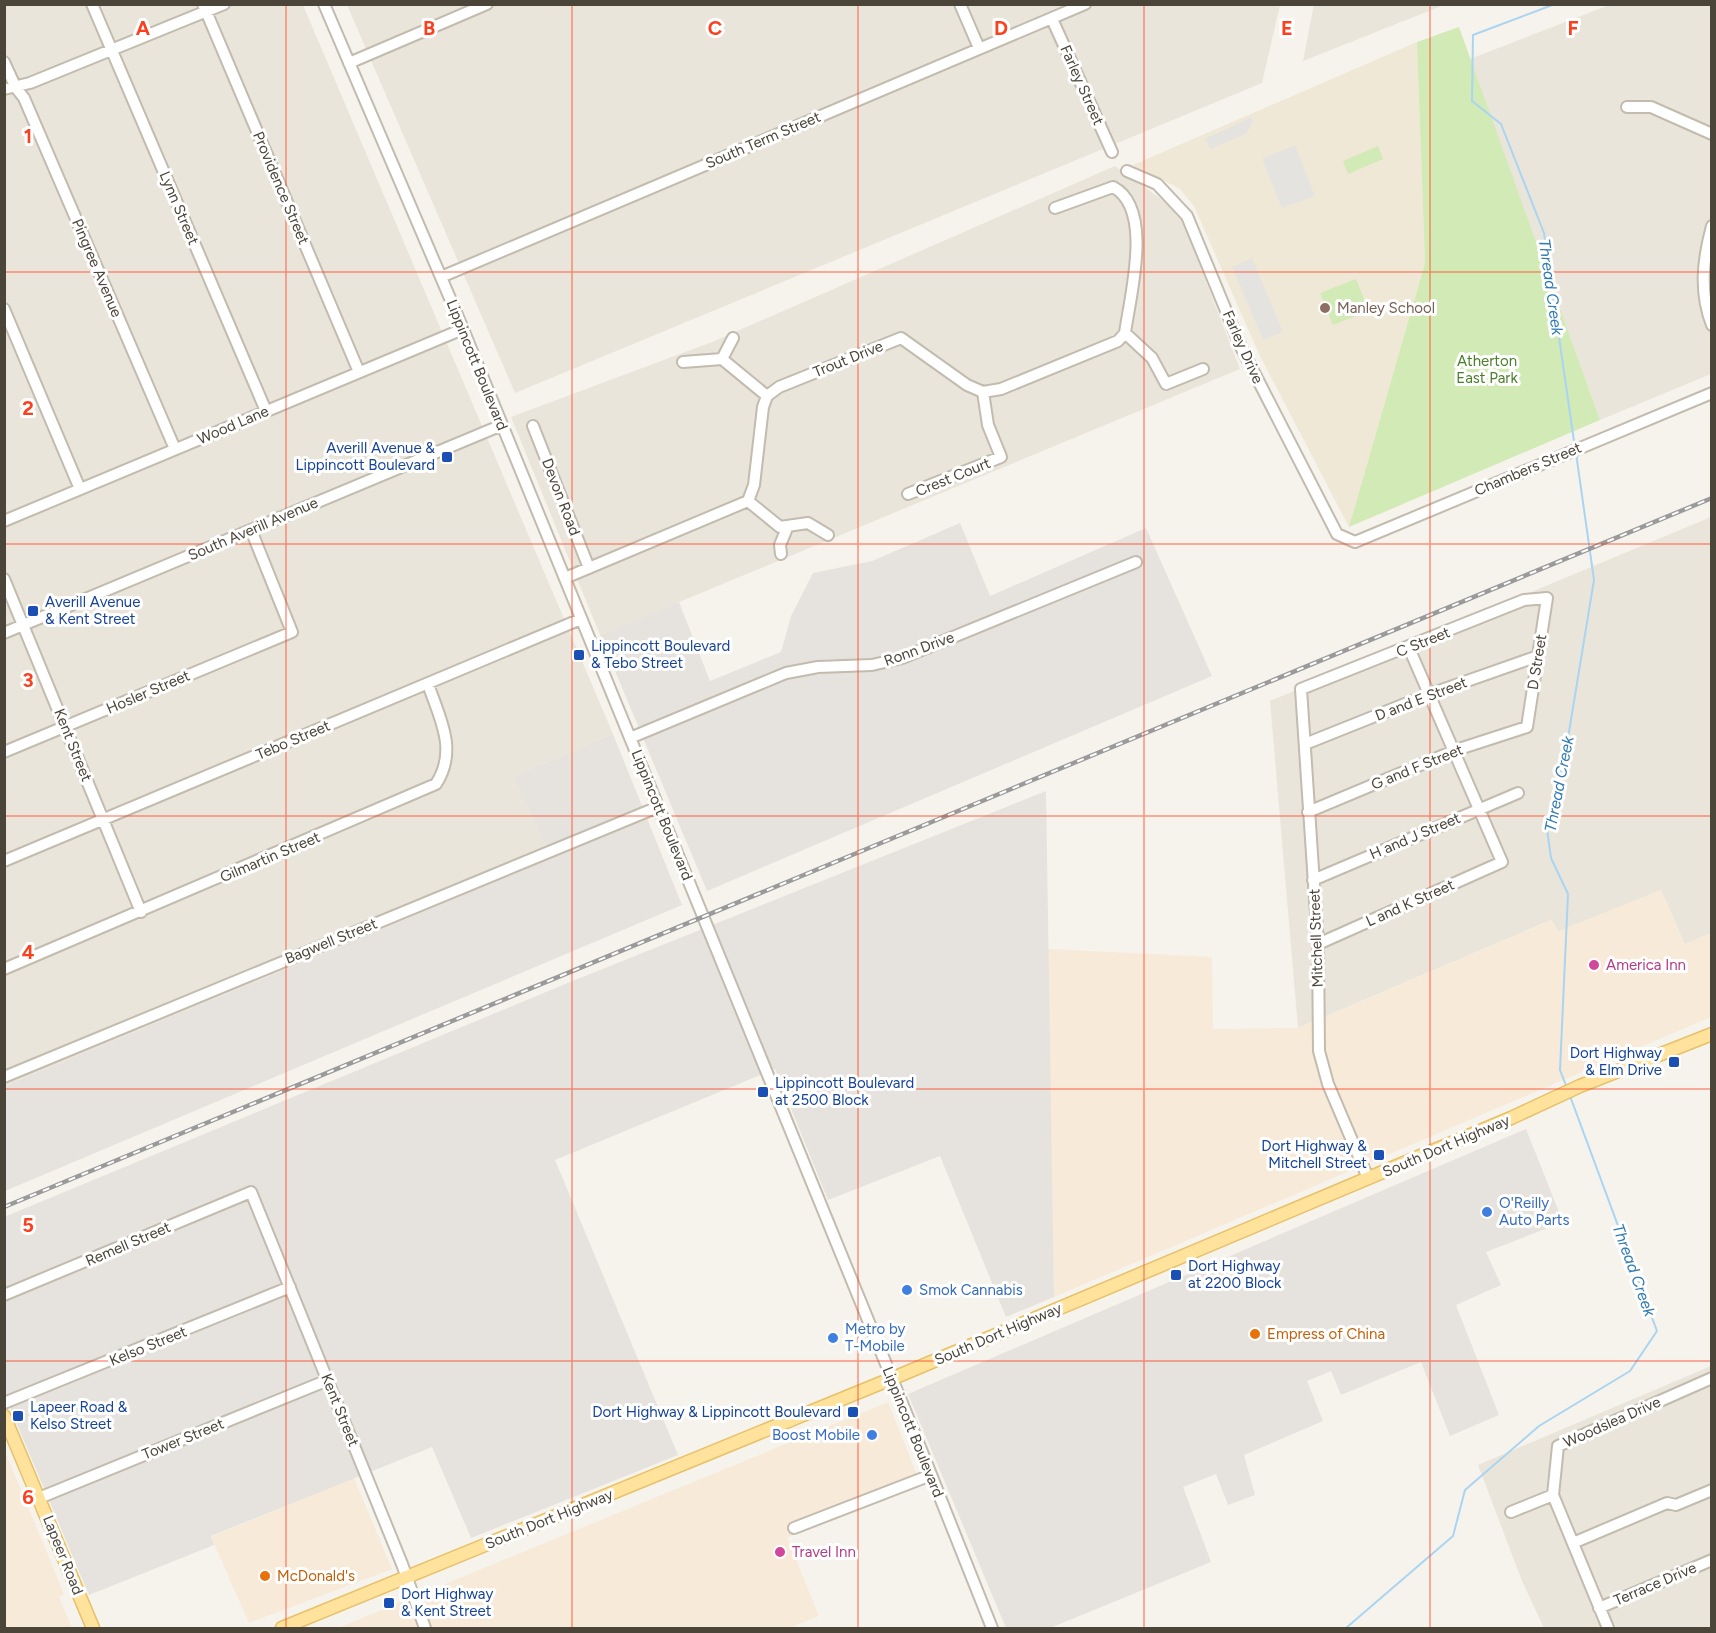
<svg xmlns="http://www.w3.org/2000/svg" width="1716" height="1633" viewBox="0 0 1716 1633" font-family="Figtree,sans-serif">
  <rect width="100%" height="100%" fill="#f6f3ec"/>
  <path fill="#eae5da" d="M1314 4H1444V5L1303 61Z
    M5 5H303L613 734 513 777 552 858 5 1086Z
    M347 5H1280L1262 83 515 393Z
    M1609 5H1711V374L1600 420 1470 59Z
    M1115 166 1179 212 1240 369 600 635 511 417 712 342Z
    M1711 517V933L1685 945 1661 890 1558 932 1551 920 1298 1028 1270 701Z
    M1711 1366V1628H1544L1522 1581 1478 1465Z"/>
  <path fill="#f7ead8" d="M1661 890 1684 944 1711 933V1017L1054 1297 1048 949 1212 957 1213 1029 1298 1028 1552 920 1558 931Z
    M888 1402 921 1485 787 1537 819 1616 790 1628H338Z
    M4 1449 64 1594 59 1597 72 1628H5Z
    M354 1478 392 1569 249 1623 211 1537Z"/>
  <path fill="#e6e2dd" d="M960 523 990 596 1146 528 1212 676 707 891 600 635 679 602 710 681 781 652 791 616 813 573 872 561Z
    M613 734 682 905 5 1191V1086L552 858 513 777Z
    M1046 791 1054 1297 1006 1317 940 1156 828 1200 775 1069 555 1160 678 1455 471 1538 432 1447 211 1536 214 1545 89 1595 5 1396 4 1217 575 980Z
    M1526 1129 1563 1222 1486 1252 1501 1285 1456 1305 1499 1415 1450 1436 1421 1362 1341 1395 1331 1371 1307 1381 1323 1421 1244 1455 1255 1495 1228 1505 1216 1474 1183 1487 1211 1562 1050 1628H1006L908 1394Z"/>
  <path fill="#efe8d6" d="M1417 42 1425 263 1349 527 1259 354 1194 206 1180 189 1133 165Z"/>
  <path fill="#d2eab5" d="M1459 27 1600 420 1349 527 1425 263 1417 42Z
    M1378 146 1383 159 1348 174 1343 161Z
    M1356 279 1369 311 1333 325 1320 293Z"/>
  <path fill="#e5e3e0" d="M1252 117 1253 121 1246 134 1210 149 1205 139Z
    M1295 145 1315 196 1282 208 1262 159Z
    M1252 258 1283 332 1263 340 1232 267Z"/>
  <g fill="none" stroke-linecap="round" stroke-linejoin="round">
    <path stroke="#a9d4f2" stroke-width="2" d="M1555 4 1473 35 1472 101 1501 124 1544 233 1575 448
      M1567 1088 1560 1070 1568 894 1551 858 1547 829 1567 744 1594 580 1576 453
      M1346 1628 1453 1536 1465 1490 1539 1426 1630 1371 1657 1331 1570 1096"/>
    <g stroke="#c2bbae" stroke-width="14">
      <path id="minor" d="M92 4 266 411
        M203 4 359 372
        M324 4 458 317 922 1452 992 1628
        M960 4 979 48
        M1052 19 1112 152
        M4 62 16 88 24 98 175 449
        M349 63 487 4
        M4 89 30 83 224 4
        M1627 107H1651L1712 134
        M1127 171 1157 184 1187 216 1241 347 1337 534 1355 542 1712 393
        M1712 226C1703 259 1699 292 1712 325
        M441 277 1085 4
        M4 309 80 489
        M1125 333 1152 358 1166 384 1203 369
        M722 359 767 396
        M722 359 733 338
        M683 362 722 359
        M533 426 589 568
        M908 494 1001 457 988 425 983 392
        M748 501 780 527 808 523 828 535
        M4 521 463 329
        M781 554 780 545 787 528
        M565 578 748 501 754 485 763 407 767 396 779 387 901 338 967 385 983 392 1001 389 1118 341 1125 333C1130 296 1154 208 1113 187L1055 208
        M4 579 141 912
        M4 633 502 425
        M630 738 786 673 818 667 872 665 902 658 1136 562
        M1305 744 1430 694 1538 656
        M4 752 292 632 251 530
        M1308 812 1456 750 1527 727 1547 598 1524 600 1301 689 1318 944 1319 1051 1328 1084 1368 1178
        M4 861 581 619
        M1313 880 1518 793
        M1318 944 1502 862 1409 648
        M4 969 436 784C458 750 440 719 428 684
        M4 1077 658 807
        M4 1295 251 1192 402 1564 425 1628
        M4 1403 290 1287
        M39 1498 328 1380
        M1511 1512 1553 1495
        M794 1528 931 1475
        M1573 1543 1667 1503 1676 1505 1712 1490
        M1599 1608 1712 1560
        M1608 1628 1553 1495 1558 1446 1712 1378"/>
    </g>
    <g stroke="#e6c16a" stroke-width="15">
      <path id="major" d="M4 1416 93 1628
        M282 1628 903 1374 1511 1118 1580 1086 1712 1034"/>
    </g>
    <use href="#minor" stroke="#fff" stroke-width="10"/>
    <use href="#major" stroke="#ffe39c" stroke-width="12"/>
    <g stroke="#9a9a9a" stroke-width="4.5">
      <path id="rail" d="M4 1207 1712 498"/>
    </g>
    <use href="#rail" stroke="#fff" stroke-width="2" stroke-dasharray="7" stroke-linecap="butt"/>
  </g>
  <path fill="none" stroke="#fc3f1d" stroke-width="1.5" stroke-opacity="0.55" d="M286 4V1628M572 4V1628M858 4V1628M1144 4V1628M1430 4V1628M4 272H1712M4 544H1712M4 816H1712M4 1089H1712M4 1361H1712"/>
  <circle fill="#8d6e63" stroke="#fff" stroke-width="2" cx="1325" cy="308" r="6"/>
  <g fill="#1a4fb4" stroke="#fff" stroke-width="2">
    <rect x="441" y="451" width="12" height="12" rx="3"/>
    <rect x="27" y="605" width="12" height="12" rx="3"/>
    <rect x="573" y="649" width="12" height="12" rx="3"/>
    <rect x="1668" y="1056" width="12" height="12" rx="3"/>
    <rect x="757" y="1086" width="12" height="12" rx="3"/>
    <rect x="1373" y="1149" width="12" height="12" rx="3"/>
    <rect x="1170" y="1269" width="12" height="12" rx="3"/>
    <rect x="847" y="1406" width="12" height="12" rx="3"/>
    <rect x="12" y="1410" width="12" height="12" rx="3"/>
    <rect x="383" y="1597" width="12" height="12" rx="3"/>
  </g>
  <g fill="#d1479c" stroke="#fff" stroke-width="2">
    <circle cx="1594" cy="965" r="6"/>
    <circle cx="780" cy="1552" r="6"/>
  </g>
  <g fill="#3f7fe0" stroke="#fff" stroke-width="2">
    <circle cx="1487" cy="1212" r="6"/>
    <circle cx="907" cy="1290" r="6"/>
    <circle cx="833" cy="1338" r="6"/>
    <circle cx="872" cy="1435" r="6"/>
  </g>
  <g fill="#e8710a" stroke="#fff" stroke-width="2">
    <circle cx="1255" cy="1334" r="6"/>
    <circle cx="265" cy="1576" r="6"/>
  </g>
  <g text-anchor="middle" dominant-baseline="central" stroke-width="6" stroke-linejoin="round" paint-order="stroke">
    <g font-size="15" fill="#4b4439" stroke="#fff">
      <text transform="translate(1082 85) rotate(66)">Farley Street</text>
      <text transform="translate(763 140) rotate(-23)">South Term Street</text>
      <text transform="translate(281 188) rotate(67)">Providence Street</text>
      <text transform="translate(179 208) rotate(67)">Lynn Street</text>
      <text transform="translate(97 268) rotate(67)">Pingree Avenue</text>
      <text transform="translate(1243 347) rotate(66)">Farley Drive</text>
      <text transform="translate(848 359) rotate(-22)">Trout Drive</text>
      <text transform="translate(477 365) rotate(68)">Lippincott Boulevard</text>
      <text transform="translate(233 425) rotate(-23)">Wood Lane</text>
      <text transform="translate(1528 469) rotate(-23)">Chambers Street</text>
      <text transform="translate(953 477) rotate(-22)">Crest Court</text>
      <text transform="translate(561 497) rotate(69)">Devon Road</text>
      <text transform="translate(253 529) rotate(-23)">South Averill Avenue</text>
      <text transform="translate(1423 642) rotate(-22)">C Street</text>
      <text transform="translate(919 649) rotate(-20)">Ronn Drive</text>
      <text transform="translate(1537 662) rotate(-81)">D Street</text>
      <text transform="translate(148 692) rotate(-23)">Hosler Street</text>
      <text transform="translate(1421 699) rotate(-21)">D and E Street</text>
      <text transform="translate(293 740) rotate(-23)">Tebo Street</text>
      <text transform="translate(73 745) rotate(68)">Kent Street</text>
      <text transform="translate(1417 767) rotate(-22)">G and F Street</text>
      <text transform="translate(662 815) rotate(68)">Lippincott Boulevard</text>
      <text transform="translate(1415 836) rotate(-23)">H and J Street</text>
      <text transform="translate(270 857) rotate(-23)">Gilmartin Street</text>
      <text transform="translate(1410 903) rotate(-24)">L and K Street</text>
      <text transform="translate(1316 938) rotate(-92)">Mitchell Street</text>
      <text transform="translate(331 941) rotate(-22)">Bagwell Street</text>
      <text transform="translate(1446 1146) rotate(-23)">South Dort Highway</text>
      <text transform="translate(128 1244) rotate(-23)">Remell Street</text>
      <text transform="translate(998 1334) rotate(-23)">South Dort Highway</text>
      <text transform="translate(148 1346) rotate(-22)">Kelso Street</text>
      <text transform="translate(340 1410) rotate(68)">Kent Street</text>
      <text transform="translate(1612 1422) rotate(-24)">Woodslea Drive</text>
      <text transform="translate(913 1432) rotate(68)">Lippincott Boulevard</text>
      <text transform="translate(183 1439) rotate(-22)">Tower Street</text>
      <text transform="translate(549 1519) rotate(-22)">South Dort Highway</text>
      <text transform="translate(63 1555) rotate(68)">Lapeer Road</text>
      <text transform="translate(1655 1584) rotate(-23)">Terrace Drive</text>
    </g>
    <g font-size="15" fill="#785e54" stroke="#fff" text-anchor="start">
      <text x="1337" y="308">Manley School</text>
    </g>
    <g font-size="15" fill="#4a7f2a" stroke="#fff">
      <text x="1487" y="361">Atherton<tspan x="1487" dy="17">East Park</tspan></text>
    </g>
    <g font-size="15" fill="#164399" stroke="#fff" text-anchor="start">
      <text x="435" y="448" text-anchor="end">Averill Avenue &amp;<tspan x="435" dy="17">Lippincott Boulevard</tspan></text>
      <text x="45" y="602">Averill Avenue<tspan x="45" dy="17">&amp; Kent Street</tspan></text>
      <text x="591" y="646">Lippincott Boulevard<tspan x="591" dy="17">&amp; Tebo Street</tspan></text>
      <text x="1662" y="1053" text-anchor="end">Dort Highway<tspan x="1662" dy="17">&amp; Elm Drive</tspan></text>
      <text x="775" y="1083">Lippincott Boulevard<tspan x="775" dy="17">at 2500 Block</tspan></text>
      <text x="1367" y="1146" text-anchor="end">Dort Highway &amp;<tspan x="1367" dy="17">Mitchell Street</tspan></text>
      <text x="1188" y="1266">Dort Highway<tspan x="1188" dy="17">at 2200 Block</tspan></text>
      <text x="30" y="1407">Lapeer Road &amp;<tspan x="30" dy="17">Kelso Street</tspan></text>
      <text x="841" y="1412" text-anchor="end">Dort Highway &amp; Lippincott Boulevard</text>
      <text x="401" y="1594">Dort Highway<tspan x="401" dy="17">&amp; Kent Street</tspan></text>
    </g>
    <g font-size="15" fill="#b23c85" stroke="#fff" text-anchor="start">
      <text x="1606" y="965">America Inn</text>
      <text x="792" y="1552">Travel Inn</text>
    </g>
    <g font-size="15" fill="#366cbe" stroke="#fff" text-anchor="start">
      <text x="1499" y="1203">O'Reilly<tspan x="1499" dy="17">Auto Parts</tspan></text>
      <text x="919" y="1290">Smok Cannabis</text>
      <text x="845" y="1329">Metro by<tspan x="845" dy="17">T-Mobile</tspan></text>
      <text x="860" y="1435" text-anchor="end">Boost Mobile</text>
    </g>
    <g font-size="15" fill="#c56008" stroke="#fff" text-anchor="start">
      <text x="1267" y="1334">Empress of China</text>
      <text x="277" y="1576">McDonald's</text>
    </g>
    <g font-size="16" font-style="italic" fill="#2e7ab2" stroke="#fff">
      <text transform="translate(1551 287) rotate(82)">Thread Creek</text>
      <text transform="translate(1559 784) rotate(-79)">Thread Creek</text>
      <text transform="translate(1634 1270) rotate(70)">Thread Creek</text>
    </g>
  </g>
  <g font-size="20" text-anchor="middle" font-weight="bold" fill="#fc3f1d" stroke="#fff" stroke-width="6" stroke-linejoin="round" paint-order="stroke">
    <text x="143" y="35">A</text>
    <text x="429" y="35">B</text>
    <text x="715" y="35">C</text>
    <text x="1001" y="35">D</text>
    <text x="1287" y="35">E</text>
    <text x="1573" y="35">F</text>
    <text x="28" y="143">1</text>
    <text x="28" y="415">2</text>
    <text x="28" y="687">3</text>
    <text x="28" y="959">4</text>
    <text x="28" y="1232">5</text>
    <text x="28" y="1504">6</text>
  </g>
  <rect width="1716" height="1633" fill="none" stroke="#4b4439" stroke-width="12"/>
</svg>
